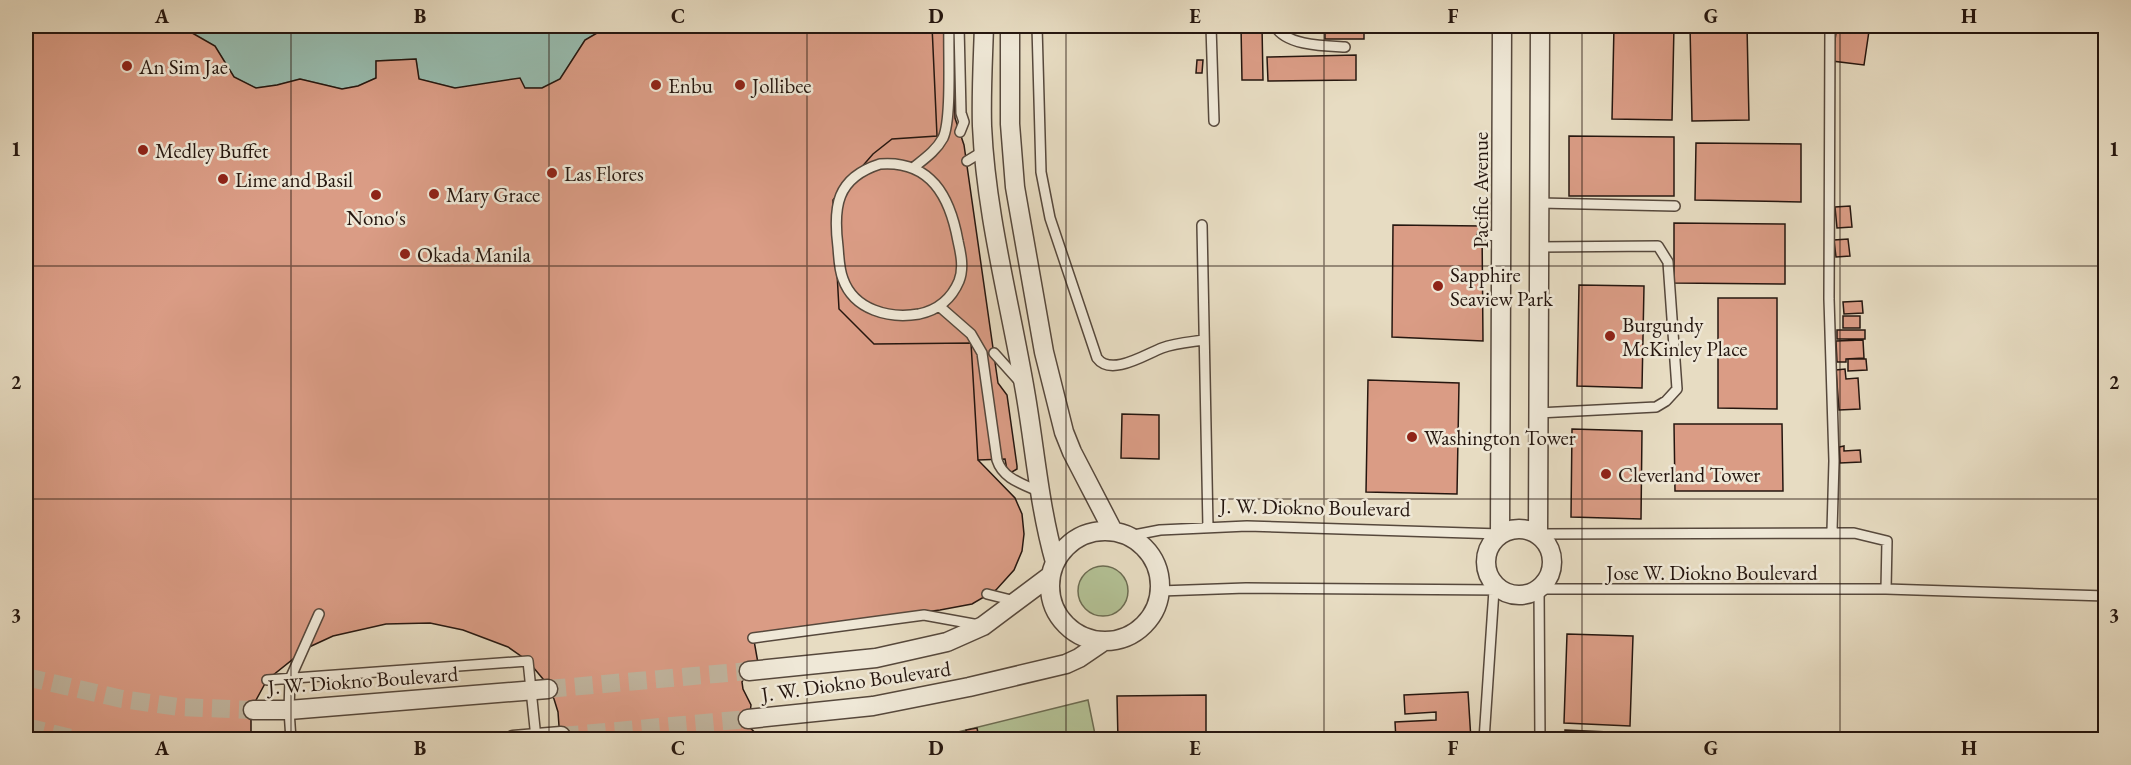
<svg xmlns="http://www.w3.org/2000/svg" width="2131" height="765" viewBox="0 0 2131 765" font-family="'EB Garamond',serif">
  <rect width="100%" height="100%" fill="#e7dcc2"/>
  <filter id="stains"><feTurbulence type="fractalNoise" baseFrequency=".00333" numOctaves="4"/><feColorMatrix values="0 0 0 0 .2 0 0 0 0 .09 0 0 0 0 .02 0 0 0 .5 -.17"/></filter>
  <radialGradient id="worn" r=".72"><stop offset=".6" stop-color="#630" stop-opacity="0"/><stop offset="1" stop-color="#630" stop-opacity=".3"/></radialGradient>
  <path fill="#b3c195" stroke="#6c6c52" stroke-width="1.5" d="M1078 591a25 25 0 1 1 50 0a25 25 0 1 1-50 0Z
    M1088 700 1096 739 917 740 958 732Z"/>
  <path fill="#97bcaf" stroke="#697a6f" stroke-width="1.5" d="M180 26H609L585 40 560 79 542 88H455L419 79 416 59 376 61V78L358 86 342 89 300 79 277 85 256 88 234 77 215 46Z"/>
  <path fill="#da9c85" stroke="#25160f" stroke-width="1.5" d="M26 26H180L215 46 234 77 256 88 277 85 300 79 342 89 358 86 376 78V61L416 59 419 79 455 88 520 78 525 88H542L560 79 585 40 609 26H932L937 136 892 139 873 154 833 200 839 309 874 344 971 343 978 460 1015 498 1022 514 1024 534 1022 551 1014 570 996 590 972 604 940 610 753 635 758 663 747 673 742 682 743 689 751 705 750 713 746 724 763 740H560L558 712 554 699 543 679 528 661 508 647 463 630 430 623 386 624 333 636 307 648 267 680 255 702 251 717V740H26Z
    M932 26H953L955 118 964 145 998 383 1007 395 1017 466V469L1012 472 1007 470 1005 459 978 460 971 343 874 344 839 309 833 200 873 154 892 139 937 136Z
    M1241 26H1262L1263 80H1242Z
    M1325 26H1364V39H1325Z
    M1614 26H1674L1672 120 1612 119Z
    M1690 26H1747L1749 120 1692 121Z
    M1837 26 1869 31 1864 65 1832 61Z
    M1356 55V80L1268 81 1267 57Z
    M1197 60H1203L1202 73H1196Z
    M1569 136 1674 137V196H1569Z
    M1696 143 1801 144V202L1695 200Z
    M1850 206 1852 227 1837 228 1835 207Z
    M1674 223 1785 224V284L1674 283Z
    M1393 225 1482 226 1483 341 1392 337Z
    M1848 239 1850 256 1836 257 1834 240Z
    M1579 285 1644 286 1642 388 1577 386Z
    M1718 298H1777V409L1718 408Z
    M1862 301 1863 313 1844 314 1843 302Z
    M1843 316H1860V328H1843Z
    M1837 330H1865V339H1837Z
    M1863 340 1864 358 1846 359V362H1837L1836 341Z
    M1848 359H1866L1867 370 1848 371Z
    M1845 369 1846 379 1858 378 1860 409 1839 410 1836 370Z
    M1368 380 1459 383 1457 494 1366 492Z
    M1122 414 1159 415V459L1121 458Z
    M1674 424H1782L1783 491H1675Z
    M1572 429 1642 431 1641 519 1571 517Z
    M1844 446V451L1860 450 1861 462 1840 463 1839 447Z
    M1567 634 1633 636 1630 726 1564 723Z
    M1468 692 1471 740H1396L1395 722 1436 720V712L1405 714 1404 695Z
    M1206 695V740H1118L1117 696Z
    M977 728 979 738 968 740 966 730Z
    M1565 730 1631 733 1630 740H1565Z"/>
  <g fill="none" stroke-linecap="round" stroke-linejoin="round">
    <path stroke="#c0b49e" stroke-width="18" stroke-dasharray="18 9" stroke-linecap="butt" d="M26 677 122 699 179 707 253 710
      M548 689 749 671
      M26 727 79 740
      M561 736 748 719"/>
    <g stroke="#56483c" stroke-width="12">
      <path id="service" d="M959 26 961 113 964 122 960 132
        M1037 26 1041 172 1050 218 1097 358C1111 377 1146 354 1162 348 1175 343 1191 342 1204 340
        M1211 26 1214 121
        M1275 26C1286 46 1325 46 1345 47
        M1830 26 1829 299 1834 461 1832 531
        M967 161 985 150
        M880 164C931 160 950 197 958 241 961 254 964 268 959 281 951 300 938 310 919 314 889 319 854 310 843 279 839 269 839 258 838 247 833 207 836 178 880 164Z
        M913 168C924 159 936 151 943 138 952 119 948 50 949 26
        M1540 203 1675 206
        M1202 225 1208 528
        M1482 235 1502 236
        M939 306 971 334 982 353 997 460C1003 479 1023 484 1040 492
        M994 353 1020 382
        M1538 413 1656 407 1666 401 1677 389 1668 262 1658 246 1539 247
        M1538 534 1854 533 1887 541 1886 589
        M1129 536 1160 530 1247 526 1500 534
        M1160 591 1246 588 1501 590
        M987 594 1015 601
        M753 638 924 615 979 625
        M267 680 528 661 536 738
        M291 740 289 710 290 679 319 614
        M1484 740 1494 590
        M1540 740 1539 589H1886L2106 596"/>
    </g>
    <g stroke="#56483c" stroke-width="21">
      <path id="minor" d="M984 26C983 59 981 93 982 126 986 215 1010 303 1025 391 1035 448 1039 506 1055 562
        M1010 26V124L1015 187 1044 352 1064 432 1072 452 1113 531
        M1486 562a33 33 0 1 1 66 0a33 33 0 1 1-66 0Z
        M1050 586a55 55 0 1 1 110 0a55 55 0 1 1-110 0Z
        M1500 534 1502 26
        M1538 534 1540 26
        M749 671 876 658 947 642 983 626 1050 576
        M253 710H289L548 689
        M748 719 873 706 969 687 1066 664 1079 658 1104 641
        M513 740 561 736"/>
    </g>
    <use href="#service" stroke="#efe8d7" stroke-width="9"/>
    <use href="#minor" stroke="#efe8d7" stroke-width="18"/>
  </g>
  <path fill="none" stroke="#25160f" stroke-width="1.5" stroke-opacity="0.55" d="M291 26V740M549 26V740M807 26V740M1066 26V740M1324 26V740M1582 26V740M1840 26V740M26 266H2106M26 499H2106"/>
  <g fill="#8f2418" stroke="#efe8d7" stroke-width="2">
    <circle cx="127" cy="66" r="6"/>
    <circle cx="656" cy="85" r="6"/>
    <circle cx="740" cy="85" r="6"/>
    <circle cx="143" cy="150" r="6"/>
    <circle cx="552" cy="173" r="6"/>
    <circle cx="223" cy="179" r="6"/>
    <circle cx="434" cy="194" r="6"/>
    <circle cx="376" cy="195" r="6"/>
    <circle cx="405" cy="254" r="6"/>
    <circle cx="1438" cy="286" r="6"/>
    <circle cx="1610" cy="336" r="6"/>
    <circle cx="1412" cy="437" r="6"/>
    <circle cx="1606" cy="474" r="6"/>
  </g>
  <g text-anchor="middle" dominant-baseline="central" stroke-width="5" stroke-linejoin="round" paint-order="stroke">
    <g font-size="21" fill="#25160f" stroke="#efe8d7" text-anchor="start">
      <text x="139" y="66">An Sim Jae</text>
      <text x="668" y="85">Enbu</text>
      <text x="752" y="85">Jollibee</text>
      <text x="155" y="150">Medley Buffet</text>
      <text x="564" y="173">Las Flores</text>
      <text x="235" y="179">Lime and Basil</text>
      <text x="446" y="194">Mary Grace</text>
      <text x="376" y="217" text-anchor="middle">Nono's</text>
      <text x="417" y="254">Okada Manila</text>
      <text x="1450" y="274">Sapphire<tspan x="1450" dy="24">Seaview Park</tspan></text>
      <text x="1622" y="324">Burgundy<tspan x="1622" dy="24">McKinley Place</tspan></text>
      <text x="1424" y="437">Washington Tower</text>
      <text x="1618" y="474">Cleverland Tower</text>
    </g>
    <g font-size="21" fill="#25160f" stroke="#efe8d7">
      <text transform="translate(1480 190) rotate(-90)">Pacific Avenue</text>
      <text transform="translate(1315 507) rotate(1)">J. W. Diokno Boulevard</text>
      <text x="1712" y="572">Jose W. Diokno Boulevard</text>
      <text transform="translate(363 680) rotate(-4)">J. W. Diokno Boulevard</text>
      <text transform="translate(856 681) rotate(-8)">J. W. Diokno Boulevard</text>
    </g>
  </g>
  <rect width="2131" height="765" fill="none" stroke="#e7dcc2" stroke-width="66"/>
  <rect x="33" y="33" width="2065" height="699" fill="none" stroke="#25160f" stroke-width="2"/>
  <g font-size="20" text-anchor="middle" font-weight="bold" fill="#25160f">
    <text x="162" y="23">A</text>
    <text x="420" y="23">B</text>
    <text x="678" y="23">C</text>
    <text x="936" y="23">D</text>
    <text x="1195" y="23">E</text>
    <text x="1453" y="23">F</text>
    <text x="1711" y="23">G</text>
    <text x="1969" y="23">H</text>
    <text x="16" y="156">1</text>
    <text x="2114" y="156">1</text>
    <text x="16" y="389">2</text>
    <text x="2114" y="389">2</text>
    <text x="16" y="622">3</text>
    <text x="2114" y="622">3</text>
    <text x="162" y="755">A</text>
    <text x="420" y="755">B</text>
    <text x="678" y="755">C</text>
    <text x="936" y="755">D</text>
    <text x="1195" y="755">E</text>
    <text x="1453" y="755">F</text>
    <text x="1711" y="755">G</text>
    <text x="1969" y="755">H</text>
  </g>
  <rect width="100%" height="100%" filter="url(#stains)"/>
  <rect width="100%" height="100%" fill="url(#worn)"/>
</svg>
